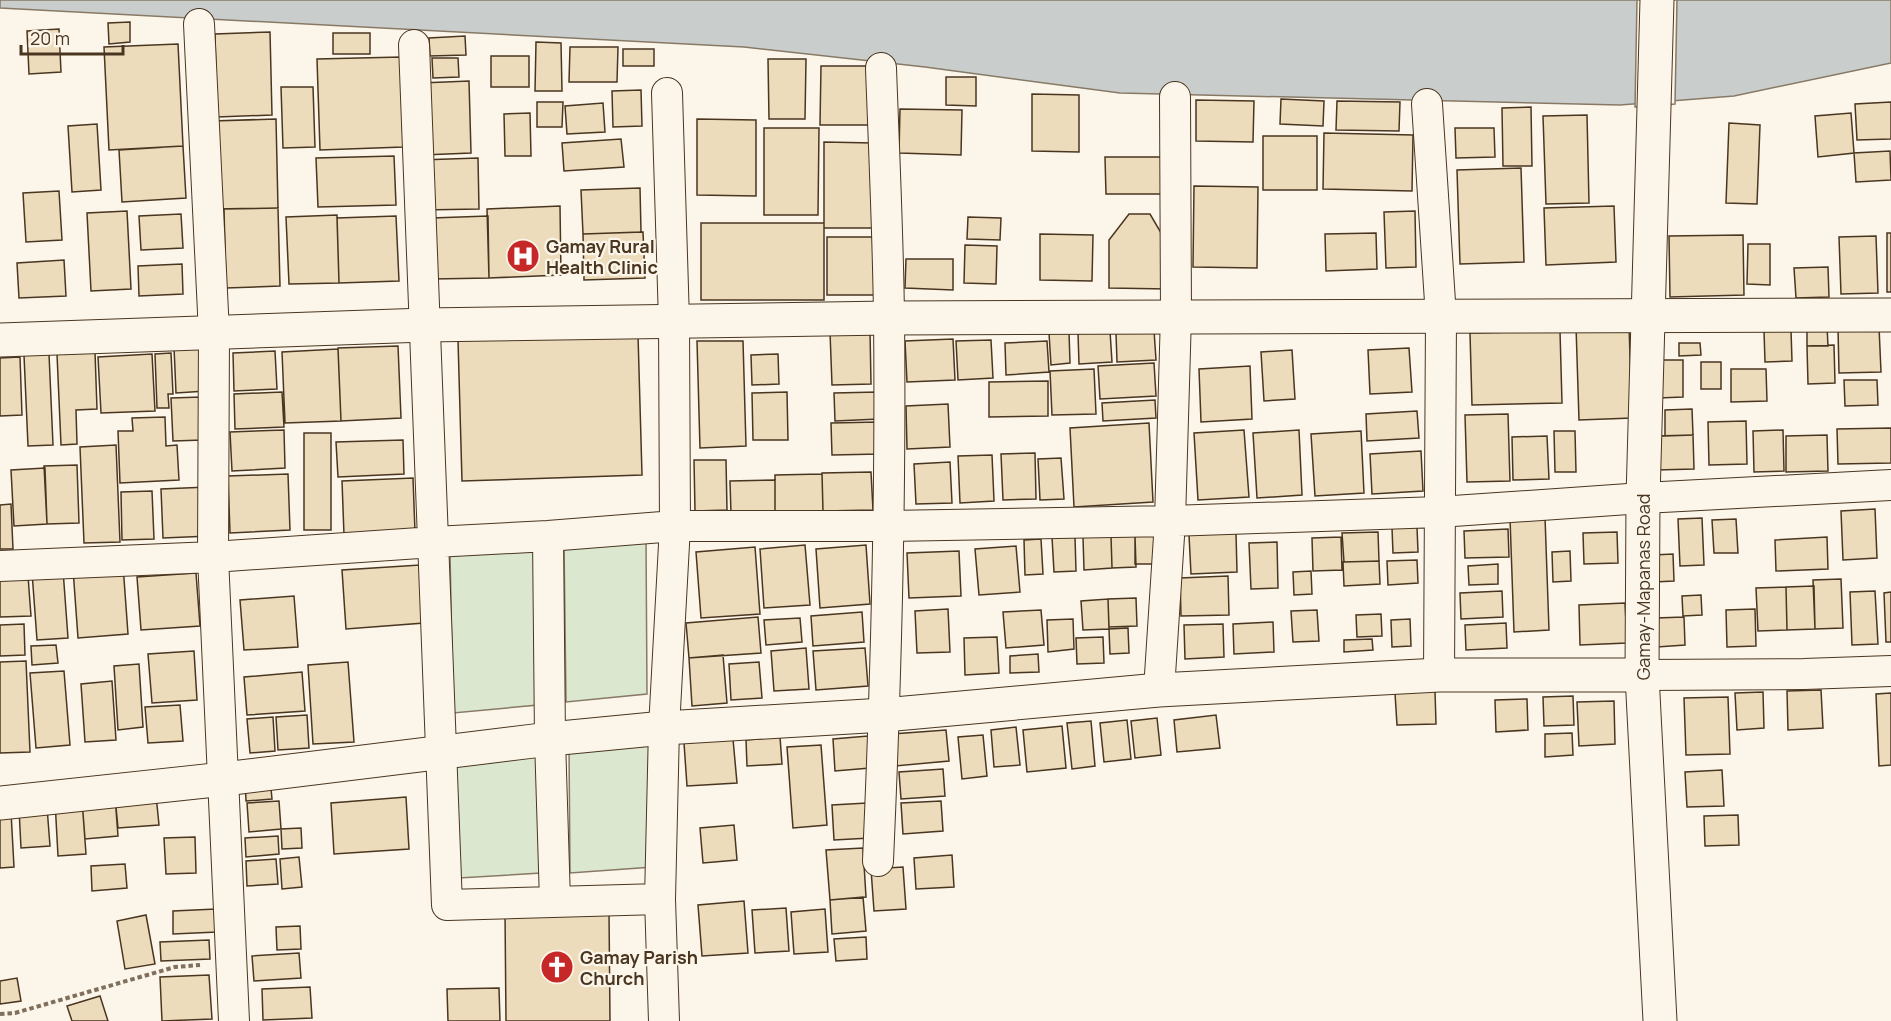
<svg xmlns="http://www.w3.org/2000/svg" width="1891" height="1021" viewBox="0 0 1891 1021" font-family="Manrope,sans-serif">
  <rect width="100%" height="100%" fill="#fbf6e9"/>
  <path fill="#dce7d0" stroke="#887966" stroke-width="1.5" d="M646 539 647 694 566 702 564 544Z
    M537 545 538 705 453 713 450 551Z
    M650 739 653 867 570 873 569 745Z
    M540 749 541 873 459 878 456 757Z"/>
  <path fill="#c9cecd" stroke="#887966" stroke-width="1.5" d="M0 0H1891V63L1734 96 1620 105 1120 93 925 67 744 47 0 8Z"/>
  <path fill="#fbf6e9" stroke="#887966" stroke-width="1.5" d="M1637 0H1677L1675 104 1635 107Z"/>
  <path fill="#ecdcbc" stroke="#4a3520" stroke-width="1.5" d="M130 22V42L109 44 108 23Z
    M59 29 61 72 29 74 27 31Z
    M270 32 272 115 217 117 215 34Z
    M333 33H370V54H333Z
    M465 36 466 55 430 56 429 38Z
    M536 42 561 43 562 91H535Z
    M178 44 183 146 109 150 104 47Z
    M570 47H618L617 82H569Z
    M623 49H654V66H623Z
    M491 56H529V87H491Z
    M401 57 403 147 320 150 317 59Z
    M432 58H458L459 77 433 78Z
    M768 59H806L805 119H769Z
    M821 66H869V125H820Z
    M946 77H976V106L946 105Z
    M469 81 471 153 423 155 421 83Z
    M281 87H313L315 147 283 148Z
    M641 90 642 126 613 127 612 91Z
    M1032 94 1079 95V152L1032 151Z
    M1281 99 1324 101 1323 126 1280 124Z
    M1196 100 1254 101 1253 142 1196 141Z
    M1337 101 1400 102 1399 131 1336 130Z
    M537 102H563L562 127H537Z
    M1891 102V139L1857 140 1855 104Z
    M603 103 605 132 567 134 565 106Z
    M1531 107 1532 166H1503L1502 108Z
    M900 109 962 110 961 155 899 153Z
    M530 113 531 156H505L504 114Z
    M1851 113 1854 153 1818 157 1815 116Z
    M1587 115 1589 203 1546 204 1543 116Z
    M276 119 278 208 215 209 212 121Z
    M697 119 756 120V196L697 195Z
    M1729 123 1760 125 1757 204 1726 203Z
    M97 124 101 190 72 192 68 126Z
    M764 128H819L818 215H764Z
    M1455 128H1494L1495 157 1456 158Z
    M1324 133 1413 135 1412 191 1323 189Z
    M1263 136H1317V190H1263Z
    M621 139 624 167 564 171 562 143Z
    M824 142 873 143V228H824Z
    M183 146 186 198 122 202 119 150Z
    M1890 151 1891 180 1856 182 1854 153Z
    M394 156 396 205 318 207 316 158Z
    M1105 157H1168V194H1106Z
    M478 158 479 209 421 210 420 160Z
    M1521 168 1524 262 1460 264 1457 170Z
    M1194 186 1258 187 1257 268 1193 267Z
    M640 188 641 232 583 234 581 190Z
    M59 191 62 240 26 242 23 193Z
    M560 206 561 275 489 278 487 209Z
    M1614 206 1616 262 1546 265 1544 208Z
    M278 208 280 286 226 288 224 209Z
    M127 211 131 289 91 291 87 213Z
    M1415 211 1416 267 1386 268 1384 212Z
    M181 214 183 248 141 250 139 216Z
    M1129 214H1150L1167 243 1168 289 1109 288V240Z
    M337 215 339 283 289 284 286 217Z
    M396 216 399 281 339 283 337 218Z
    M488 216 489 278 433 279 432 218Z
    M968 217 1001 218 1000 240 967 239Z
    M701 223H824V300H701Z
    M643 232 645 278 584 280 583 234Z
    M1376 233 1377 269 1326 271 1325 234Z
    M1887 233H1891V292H1887Z
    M1040 234 1093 235 1092 281 1040 280Z
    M1743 235 1744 295 1670 297 1669 236Z
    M1876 236 1878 293 1841 294 1839 237Z
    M827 237H877V295H827Z
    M1748 244H1770V285L1747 284Z
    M965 245 997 246 996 284 964 283Z
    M906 259H953V290L905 288Z
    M64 260 66 296 19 298 17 263Z
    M182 264 183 294 139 296 138 266Z
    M1828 267 1829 297 1796 298 1794 268Z
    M1629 325 1632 418 1579 420 1576 326Z
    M1827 326 1828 346H1807V327Z
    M1879 327 1881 372 1839 373 1838 328Z
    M1154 330 1156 360 1117 362 1116 333Z
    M1791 330 1792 361 1765 362 1764 331Z
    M870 331 871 384 832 385 830 332Z
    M1110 331 1112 362 1079 364 1078 333Z
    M1560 331 1562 403 1472 405 1470 333Z
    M1069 332 1070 363 1051 365 1049 333Z
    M638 335 642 475 462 481 458 340Z
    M953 339 955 380 907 382 905 341Z
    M991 340 993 378 958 380 956 341Z
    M697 341H743L746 446 700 448Z
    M1047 341 1049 372 1006 375 1005 343Z
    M1679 343H1700L1701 355 1679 356Z
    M1834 345 1835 383 1808 384 1807 346Z
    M204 346 206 391 176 393 174 347Z
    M398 346 401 418 341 421 338 348Z
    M1409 348 1412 392 1370 394 1368 350Z
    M338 349 341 421 285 423 282 352Z
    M1292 350 1295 399 1264 401 1261 352Z
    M275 351 277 389 234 391 233 353Z
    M95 352 97 409 76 410 77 444 61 445 57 354Z
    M171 353 173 394H168L169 408H157L155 354Z
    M49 354 53 445 28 446 24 355Z
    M152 354 155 411 101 413 98 357Z
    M778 354 779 384 752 385 751 355Z
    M20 357 22 415 0 416V358Z
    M1657 360H1683V397L1658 398Z
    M1701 362H1721V389H1701Z
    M1154 363 1156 396 1100 399 1098 366Z
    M1250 366 1252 419 1201 422 1199 369Z
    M1094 369 1096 414 1052 415 1050 371Z
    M1731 369H1766L1767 401 1731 402Z
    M1844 380H1877L1878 405 1845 406Z
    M1048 381V416L989 417V382Z
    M282 392 284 427 235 429 234 394Z
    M787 392 788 440H753L752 393Z
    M878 392 879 419 835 421 834 393Z
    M202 397 203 440 173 441 171 398Z
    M1155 400 1156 418 1103 421 1102 403Z
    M948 404 950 447 907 449 906 406Z
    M1692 409 1693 435 1665 436V410Z
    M1417 411 1419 438 1367 441 1366 414Z
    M1508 414 1510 481 1467 482 1465 415Z
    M165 417 166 446 177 445 179 480 120 483 118 431H133L132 418Z
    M1746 421 1747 464 1709 465 1708 422Z
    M878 422 880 454 832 455 831 423Z
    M1149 423 1153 502 1074 507 1070 428Z
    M1891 428V463L1838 464 1837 429Z
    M284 430 285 468 232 471 230 432Z
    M1244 430 1249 497 1198 500 1194 433Z
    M1299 430 1302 495 1257 498 1253 433Z
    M1783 430 1784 471 1754 472 1753 431Z
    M1361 431 1364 493 1315 496 1311 434Z
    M1554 431H1575L1576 472H1555Z
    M304 433H331V530H304Z
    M1693 435 1694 469 1656 470 1655 436Z
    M1827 435 1828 471 1786 472V436Z
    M1547 436 1549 479 1513 480 1512 437Z
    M403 440 404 474 338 477 336 442Z
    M116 445 120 542 84 543 80 447Z
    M1421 451 1423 491 1372 494 1370 454Z
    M1035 453 1036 499 1003 500 1001 454Z
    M992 455 994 501 960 503 958 456Z
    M1061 458 1064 499 1040 500 1038 459Z
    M694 460H726L727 510 695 511Z
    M950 462 952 503 916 504 914 464Z
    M77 465 79 523 47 524 44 466Z
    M45 468 47 524 14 526 11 470Z
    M871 472 873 510 823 511 822 473Z
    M288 474 290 530 230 533 228 476Z
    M822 474 823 511 775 512V475Z
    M413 478 415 532 344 535 342 481Z
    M775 480V512L731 514 730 481Z
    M208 487 210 536 163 538 161 489Z
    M152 491 154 539 122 540 121 492Z
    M11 504 13 549H0V505Z
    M1875 509 1877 558 1843 560 1841 511Z
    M1545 517 1549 630 1514 632 1510 518Z
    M1702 518 1704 565 1680 566 1678 519Z
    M1736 519 1738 553H1714L1712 520Z
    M1417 527 1418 552 1393 553 1392 528Z
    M1508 529 1509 557 1465 558 1464 531Z
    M1378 532 1379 561 1344 562 1342 533Z
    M1617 532 1618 563 1584 564 1583 533Z
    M1236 533 1237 572 1191 574 1189 535Z
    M1156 534 1158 564H1135V535Z
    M1135 535 1136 567 1112 568 1111 536Z
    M1111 536 1112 568 1084 570 1083 537Z
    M1052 537H1075L1076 571 1054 572Z
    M1341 537 1342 570 1313 571 1312 538Z
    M1827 537 1828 569 1776 571 1775 540Z
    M1041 539 1043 574 1025 575 1024 540Z
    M1277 542 1278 588 1251 589 1249 543Z
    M805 545 810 605 764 608 760 549Z
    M866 545 870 604 820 608 816 549Z
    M1016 546 1020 592 979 595 975 549Z
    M755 547 760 614 701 618 696 552Z
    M959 551 961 596 909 598 907 553Z
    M1570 551 1571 581 1553 582 1552 552Z
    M1673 554 1674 581 1654 582 1653 555Z
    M1417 560 1418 583 1388 585 1387 561Z
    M1379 561 1380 584 1344 586 1343 562Z
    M1498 564V584L1469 585 1468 566Z
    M123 565 128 634 78 638 73 569Z
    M420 565 424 623 346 629 342 570Z
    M63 570 68 638 37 640 32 572Z
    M1311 571 1312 594 1294 595 1293 572Z
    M196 573 200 626 141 630 137 577Z
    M28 576 31 616 0 617V577Z
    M1228 576 1229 615 1181 616 1180 578Z
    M1841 579 1843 628 1815 629 1813 580Z
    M1814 586 1815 629 1787 630 1786 587Z
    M1786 587 1787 630 1758 631 1756 588Z
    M1502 591 1503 617 1461 619 1460 593Z
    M1875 591 1878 644 1852 645 1850 592Z
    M1891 592V642H1886L1884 593Z
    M1701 595 1702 615 1683 616 1682 596Z
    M294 596 298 647 244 650 240 600Z
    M1136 598 1137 626 1109 627 1108 599Z
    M1108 599 1109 629 1083 630 1081 601Z
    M1625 603 1627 643 1580 645 1579 605Z
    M948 609 950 652 917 653 915 611Z
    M1755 609 1756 646 1727 647 1726 610Z
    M1041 610 1044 645 1006 648 1003 612Z
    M1317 610 1319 641 1293 642 1291 611Z
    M862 612 864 642 813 646 811 616Z
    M1381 614 1382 636 1357 637 1356 615Z
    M758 617 761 653 689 658 686 623Z
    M1684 617 1685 645 1657 647 1656 618Z
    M800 618 802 642 766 645 764 620Z
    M1073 619 1074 649 1048 652 1047 620Z
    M1410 619 1411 646 1392 647 1391 620Z
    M1273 622 1274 652 1234 654 1233 624Z
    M1506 623 1507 648 1466 650 1465 625Z
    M24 624 25 655 0 656V625Z
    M1223 624 1224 657 1185 659 1184 625Z
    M1128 628 1129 653 1110 654 1109 629Z
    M997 637 999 673 965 675 964 638Z
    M1103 637 1104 663 1077 664 1076 638Z
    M1372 639 1373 650 1344 652V640Z
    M56 645 58 663 32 665 31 646Z
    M806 648 809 689 774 691 771 651Z
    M865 648 868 686 816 690 813 651Z
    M194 651 197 700 152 703 148 654Z
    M1038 654 1039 672 1010 673V656Z
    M723 655 727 703 692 706 689 658Z
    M26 661 30 752 0 753V662Z
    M348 662 354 742 313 744 308 665Z
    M759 662 762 698 731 700 729 664Z
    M139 664 143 727 118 730 114 666Z
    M64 671 70 745 36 748 30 673Z
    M302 672 305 711 247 715 244 677Z
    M112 681 116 740 85 742 81 684Z
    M1821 690 1823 728 1788 730 1787 691Z
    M1435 691 1436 724 1397 725 1395 693Z
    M1763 692 1764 728 1737 730 1735 693Z
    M1891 693V765L1879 766 1876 694Z
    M1573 696 1574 725 1544 726 1543 697Z
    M1728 697 1730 754 1686 755 1684 698Z
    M1527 699 1528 730 1496 732 1495 700Z
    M1614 701 1615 744 1579 746 1577 702Z
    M180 705 183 741 148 743 145 707Z
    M307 715 309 748 278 750 276 717Z
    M1216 715 1220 748 1177 752 1174 720Z
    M273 717 275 751 250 753 247 719Z
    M1157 718 1161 755 1135 758 1131 721Z
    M1127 720 1131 759 1104 762 1100 723Z
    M1091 721 1095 766 1072 769 1067 723Z
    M1062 726 1066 768 1027 772 1023 730Z
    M1016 727 1020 765 994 767 991 730Z
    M946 730 949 761 895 766 892 734Z
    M1572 733 1573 755 1545 757V734Z
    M983 735 987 776 962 779 958 737Z
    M868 736 870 768 835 771 833 739Z
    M780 737 782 764 747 766 746 740Z
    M733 739 737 783 687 786 684 743Z
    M821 745 827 825 793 828 787 747Z
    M943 769 945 796 901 799 899 772Z
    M1722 770 1724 806 1687 807 1685 772Z
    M270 778 272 799 246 801 245 779Z
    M156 795 159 825 118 828 115 797Z
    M115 797 118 836 85 839 82 800Z
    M406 797 409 849 334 854 331 803Z
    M82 800 86 854 58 856 55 801Z
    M279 801 281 829 249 832 247 803Z
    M941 801 943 831 903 834 901 803Z
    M867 803 870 838 834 840 832 805Z
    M47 807 50 846 21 848 19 809Z
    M11 812 14 867 0 868V813Z
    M1738 815 1739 845 1705 846 1704 816Z
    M734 825 737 860 703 863 700 828Z
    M301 828 302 848 282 849 281 829Z
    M278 836 279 854 246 857 245 838Z
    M195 837 196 873 166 874 164 838Z
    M863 848 866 897 830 900 826 850Z
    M952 855 954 887 916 889 914 858Z
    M299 857 302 887 282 889 280 859Z
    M276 859 278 884 247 886 246 861Z
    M125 864 127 888 92 891 91 866Z
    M903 867 906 909 874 911 871 869Z
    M863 897 866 931 832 934 830 900Z
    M744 901 748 953 702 956 698 905Z
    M786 908 789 951 755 953 752 910Z
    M216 909 217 932 173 934V911Z
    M825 909 828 952 794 954 791 912Z
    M609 911 610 1021H506L505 912Z
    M146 915 155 964 125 969 117 921Z
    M300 926 301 949 277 950 276 927Z
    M866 937 867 959 836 961 834 939Z
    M209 940 210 959 161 961 160 942Z
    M299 953 301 978 254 981 252 956Z
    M209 975 212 1019 162 1021 160 977Z
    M17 978 21 1001 0 1004V981Z
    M310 987 312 1018 263 1020 262 989Z
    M499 988 500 1021H448L447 989Z
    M100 996 108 1021H72L67 1006Z"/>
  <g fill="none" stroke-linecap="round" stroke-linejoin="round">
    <g stroke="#4a3520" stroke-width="32">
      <path id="street" d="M199 24 214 333 213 557 234 1021
        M414 45 447 905 660 899
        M1427 104 1441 317 1439 675
        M548 536 550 739 555 901
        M0 566 213 557 434 542 548 536 675 526H888L1170 521 1439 512 1643 498 1891 485
        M1642 675 1804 674 1891 671
        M1159 690 1170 521 1176 315 1175 97
        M878 861C886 680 891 498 889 317 888 234 884 151 881 68
        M664 1021 660 899 664 728 675 526 674 321 667 93"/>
    </g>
    <g stroke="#4a3520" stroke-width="35">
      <path id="secondary" d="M0 340 425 325 889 318 1891 315
        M0 803 224 779 550 739 664 728 884 715 1159 690 1439 675H1642"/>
    </g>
    <g stroke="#4a3520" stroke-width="35">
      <path id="primary" d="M1657 0 1643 498 1642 675 1660 1021"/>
    </g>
    <path stroke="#7f6f5c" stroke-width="4" stroke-dasharray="4.5 3" stroke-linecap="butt" d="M0 1014 15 1013 175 967 200 965"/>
    <use href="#street" stroke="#fbf6e9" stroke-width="30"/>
    <use href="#secondary" stroke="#fbf6e9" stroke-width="33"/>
    <use href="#primary" stroke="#fbf6e9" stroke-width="33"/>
  </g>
  <defs>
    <g id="hospital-disc" transform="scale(1.725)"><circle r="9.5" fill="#c62828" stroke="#fbf6e9"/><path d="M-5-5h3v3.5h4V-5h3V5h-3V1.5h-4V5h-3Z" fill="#fff"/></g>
    <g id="church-disc" transform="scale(1.725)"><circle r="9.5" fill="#c62828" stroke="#fbf6e9"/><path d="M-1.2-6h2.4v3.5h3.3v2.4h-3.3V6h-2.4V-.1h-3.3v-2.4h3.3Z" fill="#fff"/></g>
  </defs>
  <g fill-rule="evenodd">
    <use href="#hospital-disc" x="523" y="256"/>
    <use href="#church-disc" x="557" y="967"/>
  </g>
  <g text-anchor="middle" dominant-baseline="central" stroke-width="4.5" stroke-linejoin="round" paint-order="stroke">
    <g font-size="18" font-weight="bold" fill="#4a3520" stroke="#fbf6e9" text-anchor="start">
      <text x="546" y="246">Gamay Rural<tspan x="546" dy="21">Health Clinic</tspan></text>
      <text x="580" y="957">Gamay Parish<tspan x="580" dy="21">Church</tspan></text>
    </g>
    <g font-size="18" fill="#4a3520" stroke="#fbf6e9">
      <text transform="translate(1643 587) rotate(-90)">Gamay-Mapanas Road</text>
    </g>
  </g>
  <path d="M21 45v9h102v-9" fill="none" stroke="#4a3520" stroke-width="3"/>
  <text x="30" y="45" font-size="18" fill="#4a3520" stroke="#fbf6e9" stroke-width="4.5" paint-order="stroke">20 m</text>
</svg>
